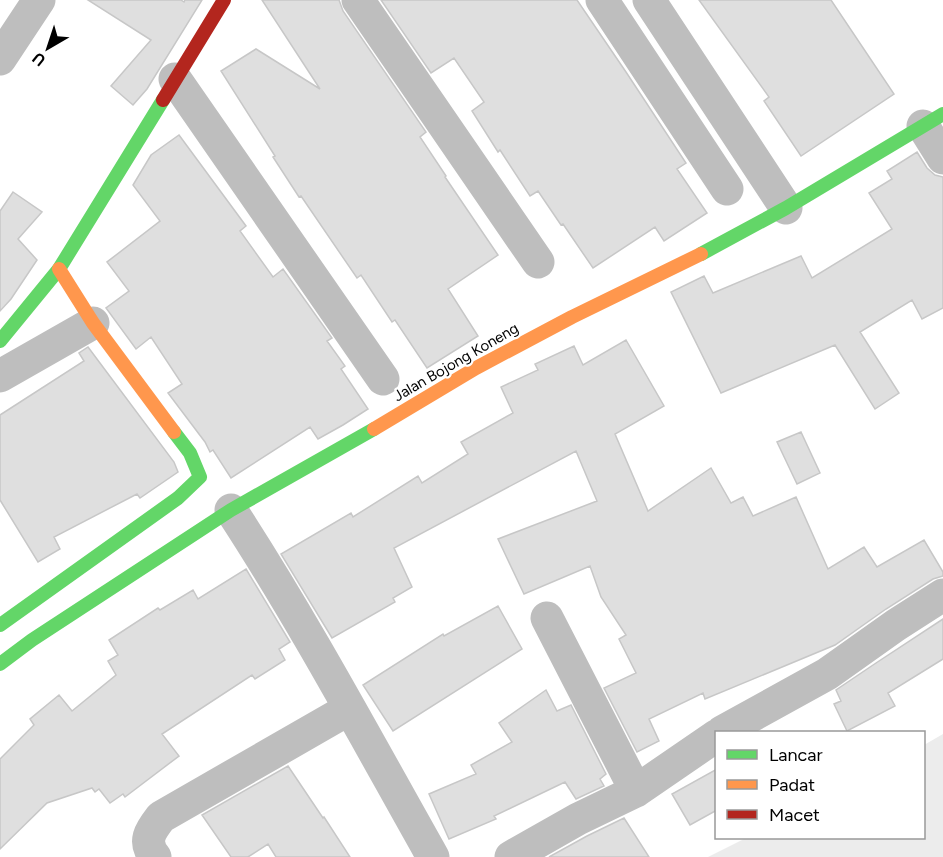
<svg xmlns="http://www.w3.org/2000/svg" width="943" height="857" viewBox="0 0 943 857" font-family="Figtree,sans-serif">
  <rect width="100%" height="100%" fill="#fff"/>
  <path fill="#ececec" d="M943 734V857H708L746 838H924V745Z"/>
  <path fill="#dfdfdf" stroke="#c7c7c7" stroke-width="1.5" d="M88 0H181L184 2 185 0H202L147 89 133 105 111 86 151 40Z
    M262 0H339L343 11 426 132 420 137 446 176 445 177 498 255 448 289 478 336 427 368 395 320 392 322 361 275 357 278 301 196 299 197 273 157 275 156 221 71 256 49 320 89Z
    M381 0H577L626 72 686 163 677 169 707 213 664 241 655 227 593 268 563 224 561 225 538 191 530 196 500 150 498 152 472 111 484 102 454 58 431 73Z
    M699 0H831L894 94 801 156 764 101 769 97Z
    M179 135 246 226 240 231 273 277 283 269 332 338 327 341 345 366 341 369 368 409 343 425 318 439 310 427 231 478 213 450 210 452 205 442 168 393 182 384 151 337 136 349 106 308 129 291 107 262 160 221 133 185 151 155Z
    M917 152 927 168 935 175 943 177V308L922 319 912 300 860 332 899 393 875 409 835 345 721 393 671 292 704 276 713 293 801 256 812 278 892 229 869 193 892 179 887 171Z
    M13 192 42 212 18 239 37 260 11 299 0 311V211Z
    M626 340 664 406 615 434 648 511 711 468 731 503 743 497 753 516 796 497 828 569 864 547 877 567 924 540 943 572V576L933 579 886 609 835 645 705 699 703 693 649 719 659 741 637 752 604 688 636 673 619 639 626 635 601 597 590 566 524 594 498 539 597 501 576 451 394 548 412 587 393 598 395 602 332 638 281 554 351 513 353 517 418 476 422 483 468 454 461 442 513 413 501 387 538 370 535 364 574 346 583 365Z
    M88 347 174 462 178 472 140 498 137 494 54 537 60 549 38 562 0 500V415L84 361 79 353Z
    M801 432 820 473 797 484 777 442Z
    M246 569 290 642 279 649 285 660 255 679 252 675 162 734 179 756 125 797 123 794 110 803 99 789 95 792 92 788 47 803 0 849V759L34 725 30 719 59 695 72 711 116 675 108 661 118 655 109 640 158 608 160 610 193 590 198 599Z
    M498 606 522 649 393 731 363 685 443 634 444 636Z
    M943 619V659L888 693 895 706 847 731 834 704 841 701 836 690 876 663Z
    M546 690 557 711 571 705 606 774 600 779 604 786 576 799 565 782 494 816 496 819 449 839 429 794 476 774 471 765 512 742 499 723Z
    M288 766 323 818 324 817 350 857H276L268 844 248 857H231L202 815Z
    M717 769V810L690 825 672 794Z
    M624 818 649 857H549L587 836Z"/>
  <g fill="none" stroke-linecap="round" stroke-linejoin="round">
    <path stroke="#bebebe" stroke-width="33" d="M358 0 538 262
      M602 0 727 189
      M649 0 786 208
      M0 59 39 0
      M175 79 383 379
      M923 126 943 158
      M0 376 93 323
      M231 510C304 622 367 740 433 857
      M547 618 636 791
      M722 732 827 674 896 625 943 595
      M155 857C142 841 151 830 161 817L349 709
      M511 857 578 819 636 791 716 736"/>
    <path stroke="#63d668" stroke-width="14" d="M701 254 786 208 943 114
      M0 341 59 269 163 100
      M0 625 178 498 200 477 190 453 174 432
      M0 664 32 640 231 510 374 429"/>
    <path stroke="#ff974d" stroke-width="14" d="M59 269 93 323 174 432
      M374 429 476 368 572 317 701 254"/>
    <path stroke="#b3261e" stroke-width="14" d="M163 100 224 0"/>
  </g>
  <g text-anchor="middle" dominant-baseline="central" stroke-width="4.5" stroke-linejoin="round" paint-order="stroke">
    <g font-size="15" fill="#000" stroke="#fff">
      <text transform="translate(456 362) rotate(-30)">Jalan Bojong Koneng</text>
    </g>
  </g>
  <rect x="715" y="731" width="210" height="108" fill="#ffffff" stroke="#999999" stroke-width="1.5"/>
  <rect x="727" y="750" width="30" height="9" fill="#63d668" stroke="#999999" stroke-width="1.5"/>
  <text x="769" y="761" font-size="18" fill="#000000">Lancar</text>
  <rect x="727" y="780" width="30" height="9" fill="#ff974d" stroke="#999999" stroke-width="1.5"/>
  <text x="769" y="791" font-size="18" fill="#000000">Padat</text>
  <rect x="727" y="810" width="30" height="9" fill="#b3261e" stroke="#999999" stroke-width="1.5"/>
  <text x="769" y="821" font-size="18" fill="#000000">Macet</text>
  <g transform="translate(48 48) rotate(219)" stroke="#ffffff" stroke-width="4.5" paint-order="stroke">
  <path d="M0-4.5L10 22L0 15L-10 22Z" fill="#000000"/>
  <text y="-9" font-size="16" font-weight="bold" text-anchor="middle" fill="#000000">U</text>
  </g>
</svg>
